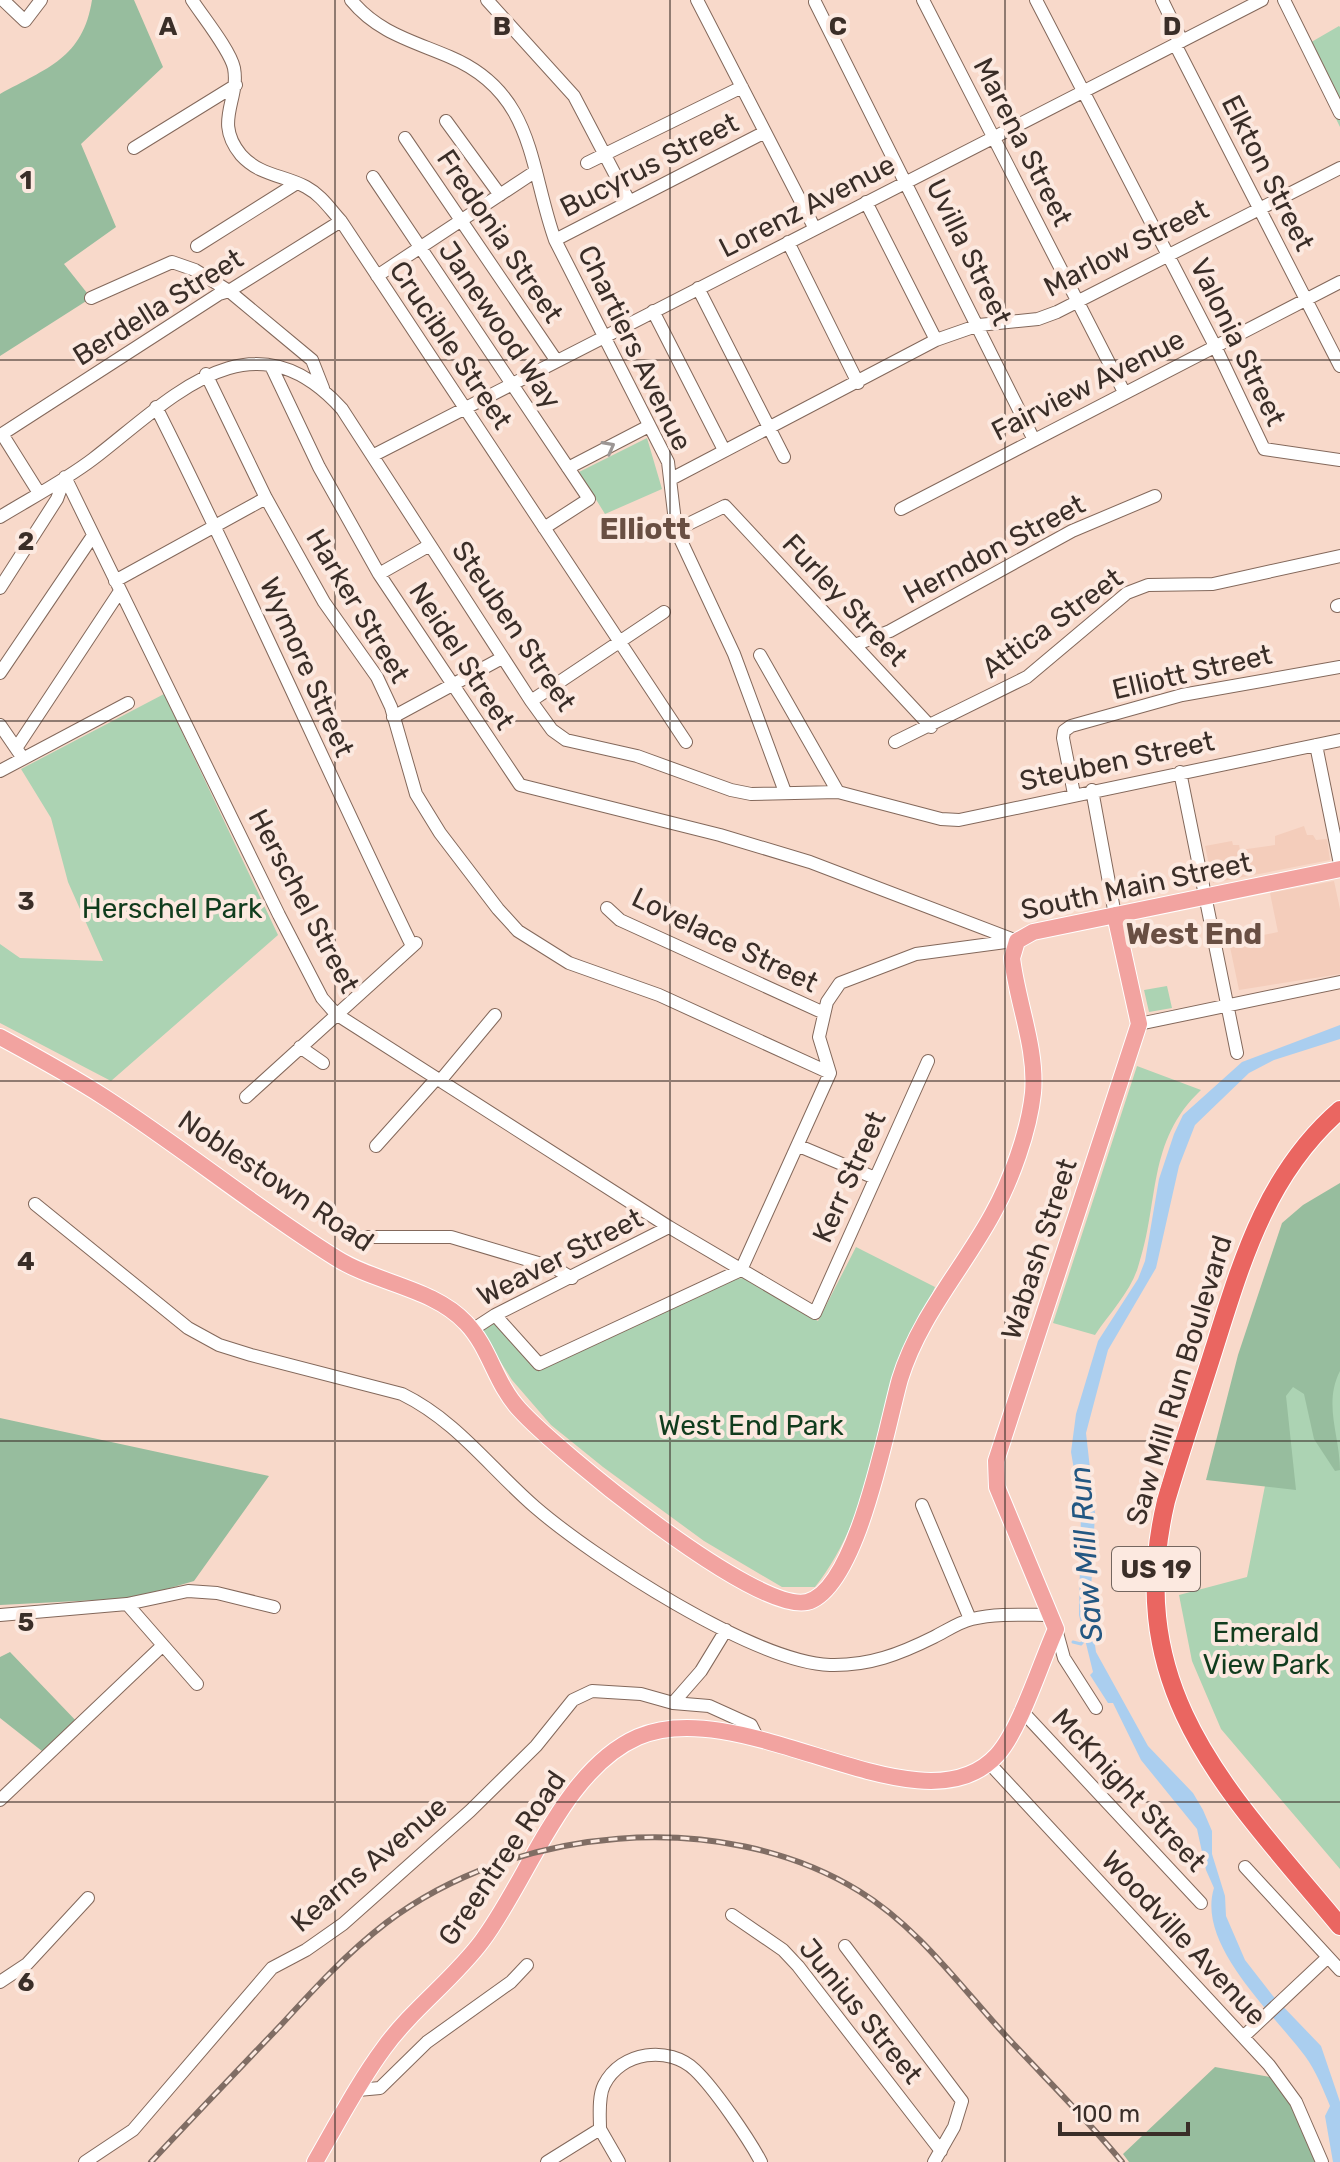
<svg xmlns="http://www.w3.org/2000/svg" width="1340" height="2162" viewBox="0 0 1340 2162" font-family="Rubik,sans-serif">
  <rect width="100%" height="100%" fill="#f8d9ca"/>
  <path fill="#f4cdbb" d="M1304 826 1307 835H1313L1316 840 1327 839 1330 860 1213 883 1205 846 1232 841 1233 845H1239L1240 850 1275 845V836Z
    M1334 881 1340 909V974L1239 990 1229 942 1278 932 1270 893Z"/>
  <path fill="#acd3b3" d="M1339 26 1340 27V127L1301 48Z
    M647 438 662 489 605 514 579 472Z
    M164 694 278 935 111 1081 0 1023V944L20 958 103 961 68 882 51 818 21 769Z
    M1167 986 1172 1008 1149 1012 1144 990Z
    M1137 1066 1201 1090C1146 1142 1160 1202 1138 1267 1131 1291 1109 1314 1095 1335L1053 1323Z
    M1340 1199V1869L1221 1729 1192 1661 1179 1595 1247 1577 1291 1354Z
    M856 1247 935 1287C926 1308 915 1328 907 1349 878 1428 868 1520 815 1587H782L704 1541 603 1467 551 1425 512 1380 481 1331 495 1323 538 1371 733 1279 744 1278 818 1321Z"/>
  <path fill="#97bd9e" d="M92 0H134L163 67 81 144 116 227 64 264 91 298 0 356V94C47 68 83 58 92 0Z
    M1340 1183V1371C1323 1404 1340 1436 1340 1470L1335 1471 1314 1439 1304 1394 1293 1387 1286 1396 1296 1490 1206 1480 1238 1355 1282 1223 1303 1205Z
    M0 1418 269 1476 194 1581 136 1598 0 1605Z
    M10 1652 80 1725 47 1755 0 1718V1657Z
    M1215 2067 1270 2077 1290 2101 1318 2162H1129L1123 2154Z"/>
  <path fill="#aaceef" d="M1340 1025V1039L1274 1060 1249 1073 1195 1125 1179 1166 1156 1268 1108 1350 1086 1433 1095 1513 1090 1611 1096 1652 1148 1746 1193 1793 1203 1810 1212 1831V1854L1225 1896 1226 1916 1245 1960 1273 1996 1321 2046 1340 2102V2162H1333L1325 2116 1330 2106C1323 2089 1316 2071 1305 2056 1274 2014 1196 1945 1214 1888L1206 1870 1197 1829 1141 1760 1113 1703H1108L1090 1675 1093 1672 1079 1615 1081 1511 1071 1452 1076 1414 1098 1341 1138 1279 1145 1261 1159 1179 1174 1134 1183 1115 1242 1062Z"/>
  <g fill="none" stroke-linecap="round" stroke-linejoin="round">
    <path stroke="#aaceef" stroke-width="3" d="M1073 1642 1081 1644 1086 1638"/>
    <g stroke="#83685b" stroke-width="14">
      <path id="minor" d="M3 0 25 21 41 0
        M192 0C203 17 230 50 234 68 240 101 213 121 241 155 260 176 284 175 306 187 321 195 330 209 341 221L686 742
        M351 0C378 33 413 41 450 57 535 93 529 167 555 240L668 462 676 530 734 654 785 792
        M487 0 574 96 629 201
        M697 0 815 229
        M923 0 1124 392
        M1036 0 1215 346 1264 449 1340 460
        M1162 0 1182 41
        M1284 0 1340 113
        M815 2 1034 440
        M1175 44 1340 366
        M446 121 500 195
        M405 138 556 360
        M134 148 236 85
        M587 163 742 87
        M373 177 589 499 544 528
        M866 202 936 340
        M555 240 765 132
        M788 242 858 383
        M197 246 297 183
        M377 276 536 171
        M698 288 784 457
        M91 298 172 262 195 270 229 291 312 360 323 388
        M653 311 724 450
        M272 368 319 467 379 574 520 785 720 835 810 862 1017 941
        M206 374 266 498 324 602 377 677 391 707 416 794 440 833 498 909 518 931 569 963 659 995 830 1073
        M156 407C246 585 325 767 412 946
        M374 455 1262 0
        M568 468 649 426
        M65 477 279 915 322 998 336 1014 669 1227 815 1313 928 1061
        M671 479 936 340 979 325 1038 319 1057 312 1340 168
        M39 493 2 434 219 294 229 291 341 221
        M901 509 1340 282
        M0 517C31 498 64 481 93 459 170 400 251 308 342 409L531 701 552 730 566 740 637 756 731 790 751 794 838 792 941 819 959 820 1340 740
        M676 530 725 506 931 727
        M379 574 430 545
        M115 581 266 498
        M0 588 57 499 65 477
        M1337 606 1340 605
        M855 645 890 631 1072 531 1155 496
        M760 655 838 792
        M0 673 92 537
        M531 701 664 612
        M393 717 502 658
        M0 725 20 754
        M895 742 1027 677 1127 593 1148 585 1213 584 1340 556
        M1316 745 1340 864
        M17 747 120 591
        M0 771 128 703
        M1180 772 1237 1053
        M1092 790 1115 915
        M1074 794 1063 738 1064 731 1071 726 1182 695 1340 667
        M607 908 620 920 824 1013
        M1139 1024 1340 982
        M300 1047 323 1063
        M440 1081 495 1015
        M246 1097 416 943
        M376 1146 436 1079
        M799 1146 875 1178
        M35 1204 188 1328 219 1345 251 1355 402 1394C457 1421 490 1468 535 1507 594 1558 754 1662 830 1665 869 1666 900 1654 934 1637 946 1631 959 1622 972 1619 997 1613 1025 1615 1050 1615
        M362 1237H451L555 1268 572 1278
        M495 1315 539 1364 741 1270 830 1073 819 1037 827 1002 840 983 916 954 1013 941
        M472 1330 495 1315 669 1227
        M922 1505 970 1619
        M127 1604 197 1684
        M0 1615 127 1604 188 1591 217 1593 274 1607
        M1056 1629 1064 1658 1096 1708
        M673 1703 701 1671 726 1630
        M1021 1710 1201 1903
        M989 1763 1269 2065 1296 2102 1322 2162
        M0 1800 161 1647
        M1245 1867 1340 1970
        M732 1915 783 1950 798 1966 941 2151
        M845 1946 962 2101 954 2127 934 2162
        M0 1982 27 1964 88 1898
        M1243 2037 1328 1957
        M358 2090 380 2088 427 2042 511 1982 527 1965
        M600 2129 619 2162
        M85 2162 133 2130 272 1968 306 1950 343 1924 470 1811 536 1746 573 1700 592 1691 641 1694 673 1703 709 1706 751 1725 757 1737
        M547 2162 600 2129C600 2116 598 2097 604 2085 621 2051 669 2045 695 2070 714 2088 749 2139 761 2162"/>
    </g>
    <g stroke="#fff" stroke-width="18">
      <path id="major" d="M0 1037C35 1056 70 1075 104 1097 183 1148 256 1208 336 1258 375 1283 434 1288 466 1323 490 1348 495 1383 519 1409 557 1451 756 1614 807 1602 858 1589 887 1424 900 1379 919 1317 962 1270 992 1215 1011 1181 1029 1131 1033 1093 1037 1048 1017 1002 1012 958L1017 941 1033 932 1340 869
        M315 2162C337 2124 358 2083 384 2048 412 2009 453 1980 482 1941 529 1878 563 1770 638 1737 744 1691 922 1838 997 1755 1020 1730 1041 1662 1056 1629L997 1487 996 1461 1139 1024 1115 915"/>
    </g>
    <g stroke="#fff" stroke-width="20">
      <path id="highway" d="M1340 1110C1267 1173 1242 1260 1214 1349 1198 1400 1181 1450 1166 1501 1121 1692 1229 1792 1340 1926"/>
    </g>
    <use href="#minor" stroke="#fff" stroke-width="12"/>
    <use href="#major" stroke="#f2a3a0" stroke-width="16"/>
    <use href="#highway" stroke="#ea6661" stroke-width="18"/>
    <g stroke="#806d64" stroke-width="6">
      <path id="rail" d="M151 2162C194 2116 238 2070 281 2025 314 1989 347 1953 386 1923 513 1826 721 1806 859 1891 918 1927 960 1986 1006 2036 1045 2078 1086 2118 1122 2162"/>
    </g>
    <use href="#rail" stroke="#fce9e0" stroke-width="3" stroke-dasharray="9" stroke-linecap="butt"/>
  </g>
  <defs><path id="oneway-chevron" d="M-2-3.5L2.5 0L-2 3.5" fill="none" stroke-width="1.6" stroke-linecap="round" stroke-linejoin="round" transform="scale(2)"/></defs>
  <use stroke="#9c9694" href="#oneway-chevron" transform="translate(609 447) rotate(-28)"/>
  <path fill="none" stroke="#3a2e28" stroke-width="2" stroke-opacity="0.55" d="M335 0V2162M670 0V2162M1005 0V2162M0 360H1340M0 721H1340M0 1081H1340M0 1441H1340M0 1802H1340"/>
  <g text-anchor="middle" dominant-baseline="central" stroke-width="8" stroke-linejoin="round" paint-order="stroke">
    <rect fill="#fce9e0" stroke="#74665f" stroke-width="2" x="1112" y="1547" width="88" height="44" rx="6"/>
    <g font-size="26" font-weight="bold" fill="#3a2e28">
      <text x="1156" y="1569">US 19</text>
    </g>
    <g font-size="28" fill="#3a2e28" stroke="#fce9e0">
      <text transform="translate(1023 142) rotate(63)">Marena Street</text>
      <text transform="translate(649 165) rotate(-27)">Bucyrus Street</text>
      <text transform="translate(1268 173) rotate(63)">Elkton Street</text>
      <text transform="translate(807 206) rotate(-27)">Lorenz Avenue</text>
      <text transform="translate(500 236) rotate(56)">Fredonia Street</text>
      <text transform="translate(1126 248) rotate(-27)">Marlow Street</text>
      <text transform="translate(969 252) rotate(64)">Uvilla Street</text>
      <text transform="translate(158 307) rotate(-32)">Berdella Street</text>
      <text transform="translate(500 325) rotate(56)">Janewood Way</text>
      <text transform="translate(1238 342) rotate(64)">Valonia Street</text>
      <text transform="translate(451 345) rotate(56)">Crucible Street</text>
      <text transform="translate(635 348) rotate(64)">Chartiers Avenue</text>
      <text transform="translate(1088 385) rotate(-27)">Fairview Avenue</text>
      <text transform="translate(994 549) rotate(-28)">Herndon Street</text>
      <text transform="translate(845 600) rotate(47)">Furley Street</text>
      <text transform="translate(358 606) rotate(59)">Harker Street</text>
      <text transform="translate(1052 623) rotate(-36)">Attica Street</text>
      <text transform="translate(514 626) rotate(56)">Steuben Street</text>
      <text transform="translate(462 656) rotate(57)">Neidel Street</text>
      <text transform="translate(307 667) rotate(66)">Wymore Street</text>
      <text transform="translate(1192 672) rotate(-13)">Elliott Street</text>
      <text transform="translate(1117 761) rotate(-12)">Steuben Street</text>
      <text transform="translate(1136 886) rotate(-12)">South Main Street</text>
      <text transform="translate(304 901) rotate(62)">Herschel Street</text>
      <text transform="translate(725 940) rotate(26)">Lovelace Street</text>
      <text transform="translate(849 1177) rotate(-66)">Kerr Street</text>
      <text transform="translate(276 1181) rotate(34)">Noblestown Road</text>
      <text transform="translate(1039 1249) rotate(-72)">Wabash Street</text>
      <text transform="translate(560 1257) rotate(-27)">Weaver Street</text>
      <text transform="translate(1179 1380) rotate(-73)">Saw Mill Run Boulevard</text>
      <text transform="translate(1129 1790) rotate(47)">McKnight Street</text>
      <text transform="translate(502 1858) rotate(-56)">Greentree Road</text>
      <text transform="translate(369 1864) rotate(-40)">Kearns Avenue</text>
      <text transform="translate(1184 1938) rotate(47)">Woodville Avenue</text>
      <text transform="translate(861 2011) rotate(51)">Junius Street</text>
    </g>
    <g font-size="28" fill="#103c1d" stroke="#fce9e0">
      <text x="172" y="908">Herschel Park</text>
      <text x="751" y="1425">West End Park</text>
      <text x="1266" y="1632">Emerald<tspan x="1266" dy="32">View Park</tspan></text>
    </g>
    <g font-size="30" font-weight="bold" fill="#694f43" stroke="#fce9e0">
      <text x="645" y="529">Elliott</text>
      <text x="1194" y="934">West End</text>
    </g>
    <g font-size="30" font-style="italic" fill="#235782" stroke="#fce9e0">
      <text transform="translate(1086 1554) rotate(-94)">Saw Mill Run</text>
    </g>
  </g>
  <g font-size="26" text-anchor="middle" font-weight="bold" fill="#3a2e28" stroke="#fce9e0" stroke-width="8" stroke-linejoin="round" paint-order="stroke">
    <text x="168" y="35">A</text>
    <text x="502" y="35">B</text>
    <text x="838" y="35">C</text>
    <text x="1172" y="35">D</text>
    <text x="26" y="189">1</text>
    <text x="26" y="550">2</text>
    <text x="26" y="910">3</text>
    <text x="26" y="1270">4</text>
    <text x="26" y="1631">5</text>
    <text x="26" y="1991">6</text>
  </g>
  <path d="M1060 2122v12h128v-12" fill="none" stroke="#3a2e28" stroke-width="4"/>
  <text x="1072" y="2122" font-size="24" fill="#3a2e28" stroke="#fce9e0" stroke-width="6" paint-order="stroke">100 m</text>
</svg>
